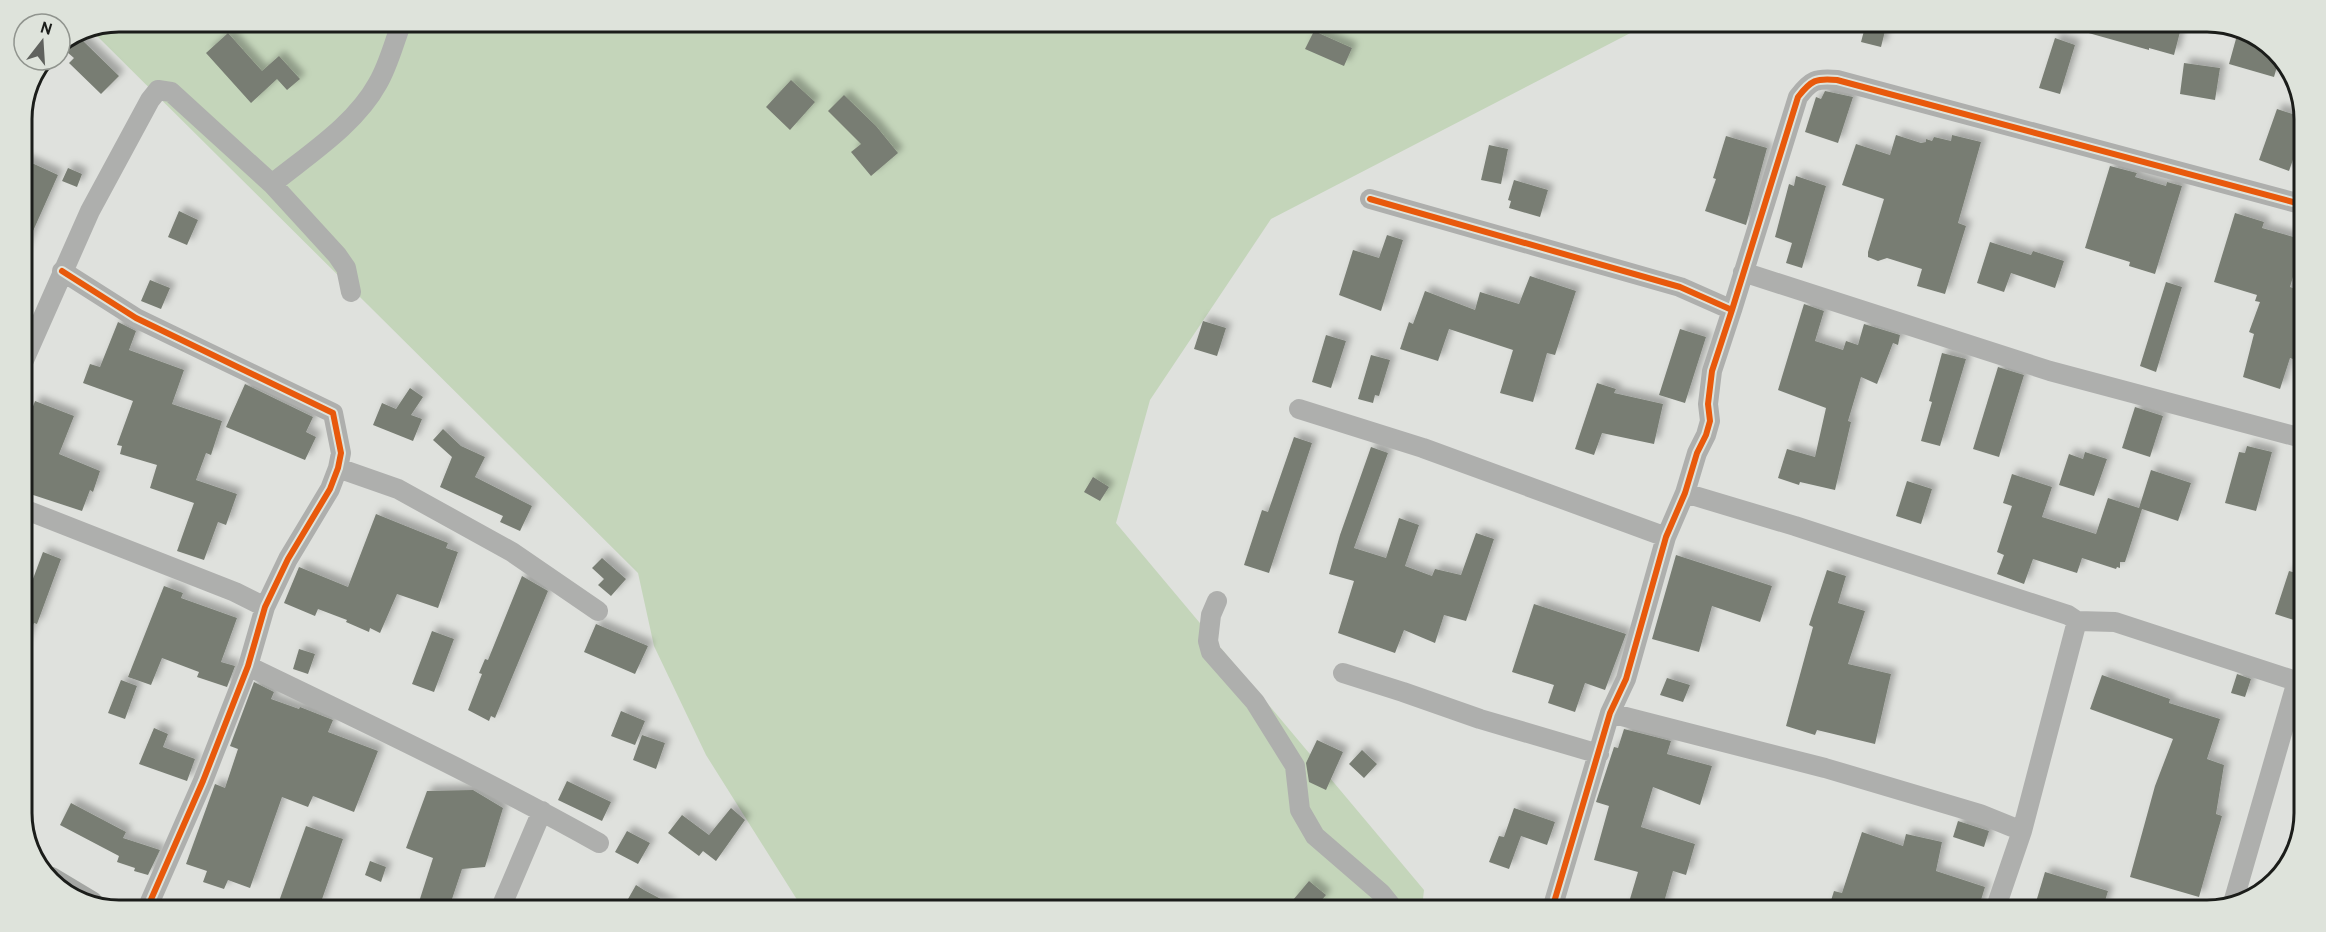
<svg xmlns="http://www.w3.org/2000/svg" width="2326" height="932" viewBox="0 0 2326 932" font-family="Overpass,sans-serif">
  <defs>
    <filter id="shadow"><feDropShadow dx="5.5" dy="-5.5" stdDeviation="3" flood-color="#0004"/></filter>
  </defs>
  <rect width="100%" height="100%" fill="#dfe1dd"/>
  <path fill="#c4d5ba" d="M118 21 1644 26 1271 219 1150 400 1116 523 1424 890 1422 908 801 906 706 755 654 646 638 573 93 32Z"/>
  <path fill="#787d73" filter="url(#shadow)" d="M1865 27H1886L1881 47 1861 42Z
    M2086 28H2181L2174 55 2149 48V50L2085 32Z
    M2239 28H2245L2280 56 2274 77 2229 64Z
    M1314 31 1352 48 1344 66 1305 49Z
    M228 33 262 71 279 56 300 79 287 90 277 79 251 103 206 53Z
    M79 37 119 76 101 94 69 63 74 58 60 46Z
    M2055 38 2075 45 2060 94 2039 88Z
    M2184 63 2220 68 2215 100 2180 94Z
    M791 80 815 102 790 130 766 107Z
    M1825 91 1853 97 1838 143 1805 132 1816 97 1821 99Z
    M844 95 876 126 898 153 871 176 851 152 861 144 828 111Z
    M2277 109 2305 118V125L2289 171 2259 160Z
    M1896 135 1921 143 1926 142V139L1932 141 1934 137 1951 141 1952 135 1981 142 1958 223 1966 226 1945 294 1917 286 1922 269 1887 258 1878 261 1868 257V252L1884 199 1842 185 1856 144 1890 155Z
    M1726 136 1767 148 1746 225 1705 211 1716 179 1713 178Z
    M1489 145 1508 149 1501 184 1481 180Z
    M21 158 58 175 21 258Z
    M2110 166 2137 173 2135 177 2166 186 2167 182 2182 186 2155 274 2129 266 2130 262 2085 248Z
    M68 168 82 174 77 187 62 181Z
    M1796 176 1826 186 1802 268 1786 263 1792 243 1775 237 1789 184 1794 186Z
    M1514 180 1548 190 1540 217 1509 208 1511 201 1508 200Z
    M179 211 198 220 187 245 168 237Z
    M2235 213 2264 222 2262 228 2304 240 2290 287 2303 291 2302 362 2290 358 2280 389 2243 377 2254 334 2249 332 2260 302 2255 301 2257 295 2214 282Z
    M1387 235 1403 240 1381 311 1339 295 1353 250 1379 258Z
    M1990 242 2031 255 2033 251 2064 261 2055 288 2011 273 2004 292 1977 283Z
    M1530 276 1576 291 1555 355 1547 353 1533 402 1500 393 1513 350 1449 329 1438 361 1400 349 1409 322 1413 324 1425 291 1475 310 1480 292 1519 304Z
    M150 280 170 288 161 309 141 301Z
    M2166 282 2182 287 2156 372 2140 366Z
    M1804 304 1824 311 1815 341 1843 350 1846 341 1858 345 1864 324 1900 335 1898 345 1893 343 1877 384 1861 377 1848 421 1851 422 1835 490 1800 482 1799 485 1778 478 1787 449 1815 457 1826 408 1778 390Z
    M1203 321 1226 328 1217 356 1194 349Z
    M118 322 136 331 129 350 184 370 172 404 222 421 211 455 206 453 196 480 237 494 226 525 218 522 204 560 177 551 194 503 150 488 157 465 120 454 122 446 117 445 133 401 83 383 90 364 100 367Z
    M1680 329 1706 337 1685 403 1659 395Z
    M1326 335 1346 341 1331 388 1312 382Z
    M1942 353 1966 359 1940 446 1921 441 1932 402 1929 401Z
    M1371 355 1390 360 1379 396 1375 395 1373 403 1358 399Z
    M1998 367 2024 375 1999 457 1973 449Z
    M1597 383 1616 389 1614 393 1663 404 1654 444 1602 433 1594 455 1575 449Z
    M245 384 313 417 306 432 316 437 305 460 226 427Z
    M410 388 423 397 411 415 422 419 413 441 373 425 382 403 396 409Z
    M35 401 74 416 59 454 100 471 93 492 90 490 82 511 21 491V452L27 438 22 436Z
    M2135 407 2163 416 2150 457 2122 448Z
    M443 429 461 446 485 457 475 477 532 506 520 531 500 522 503 516 440 487 452 457 433 440Z
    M1294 437 1312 443 1269 573 1244 565 1262 510 1268 512Z
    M2247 446 2272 452 2256 511 2225 503 2239 452 2245 453Z
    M1371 447 1388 453 1354 548 1386 558 1399 518 1419 525 1405 566 1432 576 1435 569 1461 575 1476 533 1494 539 1466 621 1444 615 1435 643 1404 630 1395 653 1338 633 1354 581 1329 574 1340 535Z
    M2085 452 2107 459 2094 496 2059 485 2069 454 2083 459Z
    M2151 470 2191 483 2178 521 2142 509 2125 562H2120V568L2117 567 2116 569 2082 558 2077 573 2033 559 2024 584 1997 574 2004 555 1997 552 2012 506 2003 503 2012 474 2052 487 2042 517 2096 534 2108 498 2139 508Z
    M1093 477 1109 487 1100 501 1084 492Z
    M1907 481 1932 489 1921 524 1896 516Z
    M376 514 448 543 446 548 458 552 438 608 397 594 380 633 370 628 369 632 346 622 347 620 318 609 315 616 284 603 299 567 348 587Z
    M43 552 61 559 37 624 34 623 21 652V611Z
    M1676 555 1772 586 1760 622 1712 606 1699 652 1652 639Z
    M602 558 626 579 611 596 598 585 604 579 592 568Z
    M1827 570 1846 576 1838 603 1865 611 1848 664 1891 674 1875 744 1817 730 1815 735 1786 726 1813 627 1809 625Z
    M2289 571 2300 574V622L2275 614Z
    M522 576 548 591 495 718 491 716 489 721 468 710 482 674 479 673 485 659 488 660Z
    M164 586 183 593 181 598 237 618 221 662 235 666 227 687 197 677 199 672 162 658 151 685 128 677Z
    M1534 604 1626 634 1605 690 1585 683 1575 712 1548 703 1554 685 1512 672Z
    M596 624 648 646 635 674 584 652Z
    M432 631 454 639 434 692 412 684Z
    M299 649 315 654 308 674 293 669Z
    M2237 674 2251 679 2245 697 2231 693Z
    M2102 675 2170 699 2169 703 2220 719 2207 759 2224 765 2216 814 2222 816 2199 897 2130 877 2155 786 2173 739 2090 709Z
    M1667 678 1690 685 1683 702 1660 695Z
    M121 680 137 686 125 719 108 713Z
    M254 682 274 692 271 699 299 709 300 707 333 720 328 732 378 751 354 812 313 796 308 807 282 797 250 888 228 880 224 889 203 882 207 871 186 864 215 784 225 788 238 749 230 746Z
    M621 711 645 721 635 745 611 736Z
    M154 728 168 734 163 747 195 759 187 781 139 764Z
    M1624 729 1671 741 1667 754 1712 766 1700 805 1653 787 1641 827 1695 844 1686 875 1673 871 1662 909H1627L1638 872 1594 860 1609 806 1596 802 1614 747 1618 748Z
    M642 735 665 743 656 769 633 760Z
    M1317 740 1343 752 1326 790 1309 782 1306 763Z
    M1362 750 1377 764 1364 778 1349 764Z
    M567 781 611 802 602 821 558 800Z
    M473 790 503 808 485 867 462 869 450 905H418L433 858 406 848 427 791Z
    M71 803 126 832 123 838 160 850 148 875 134 871 135 868 117 862 119 856 60 825Z
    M731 808 745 820 716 861 703 851 699 856 668 833 682 815 709 835Z
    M1514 808 1555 822 1547 845 1521 836 1509 869 1489 862 1499 836 1504 837Z
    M1958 821 1989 831 1984 847 1953 837Z
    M306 826 343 839 320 905 278 904Z
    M627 831 650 843 638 864 615 852Z
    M1862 832 1903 846 1906 834 1942 842 1936 871 1985 887 1978 910H1828L1834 891 1842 893Z
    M370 861 386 867 381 882 365 875Z
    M2045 872 2108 891 2102 911 2063 910 2036 902Z
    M1309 881 1326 895 1315 908H1302L1293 900Z
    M636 885 644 890 674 906H630L632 901 628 899Z"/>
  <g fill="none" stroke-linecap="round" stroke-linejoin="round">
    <path stroke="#aeafad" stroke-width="20" d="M272 184C309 154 355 125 378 83 389 64 394 42 402 22
      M1370 199 1680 287 1732 310 1712 371 1708 404 1710 421 1706 435 1697 453 1685 493 1666 537 1626 679 1610 713 1552 909
      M62 271 136 318 333 413 341 453 338 468 330 489 288 559 265 607 248 666 203 781 149 904
      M1743 272 2050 371 2302 438
      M1732 310 1798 97C1811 80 1816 78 1837 80L2304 205
      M21 367 90 211 150 100 158 90 171 92 272 184 337 255 346 268 351 292
      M1299 409 1423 448 1666 537
      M338 468 398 489 512 552 598 611
      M1685 493 1795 526 2068 615 2077 621 2115 622 2299 682
      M21 508 235 592 265 607
      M1217 601 1211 615 1208 641 1211 652 1255 702 1295 766 1300 810 1315 836 1381 893 1393 908
      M248 666C366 723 485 779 599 843
      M1343 673 1403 692 1480 719 1599 754
      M1610 713 1825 768 1980 814 2022 831
      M2233 903 2297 681
      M502 905 542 811
      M1995 910 2022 831 2077 621"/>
    <path stroke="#a4a6a3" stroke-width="27" d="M50 880 90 904"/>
    <g stroke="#dee3db" stroke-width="10">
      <path id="cycleway" d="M1370 199 1680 287 1732 310 1712 371 1708 404 1710 421 1706 435 1697 453 1685 493 1666 537 1626 679 1610 713 1552 909
        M62 271 136 318 333 413 341 453 338 468 330 489 288 559 265 607 248 666 203 781 149 904
        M1732 310 1798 97C1811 80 1816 78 1837 80L2304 205"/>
    </g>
    <use href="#cycleway" stroke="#e8590c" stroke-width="6"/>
  </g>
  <path d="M0 0H2326V932H0ZM119 32H2207A87 87 0 0 1 2294 119V813A87 87 0 0 1 2207 900H119A87 87 0 0 1 32 813V119A87 87 0 0 1 119 32Z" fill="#dee3db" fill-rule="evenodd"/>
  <path fill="none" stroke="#1b1d1a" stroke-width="3" d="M119 32H2207A87 87 0 0 1 2294 119V813A87 87 0 0 1 2207 900H119A87 87 0 0 1 32 813V119A87 87 0 0 1 119 32Z"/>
  <g transform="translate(42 42) rotate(17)"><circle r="28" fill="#dee3db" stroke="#90948e" stroke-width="1.5"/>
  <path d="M0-4.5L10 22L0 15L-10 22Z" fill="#60625e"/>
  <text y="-9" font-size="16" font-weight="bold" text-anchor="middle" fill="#1b1d1a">N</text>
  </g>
</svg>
